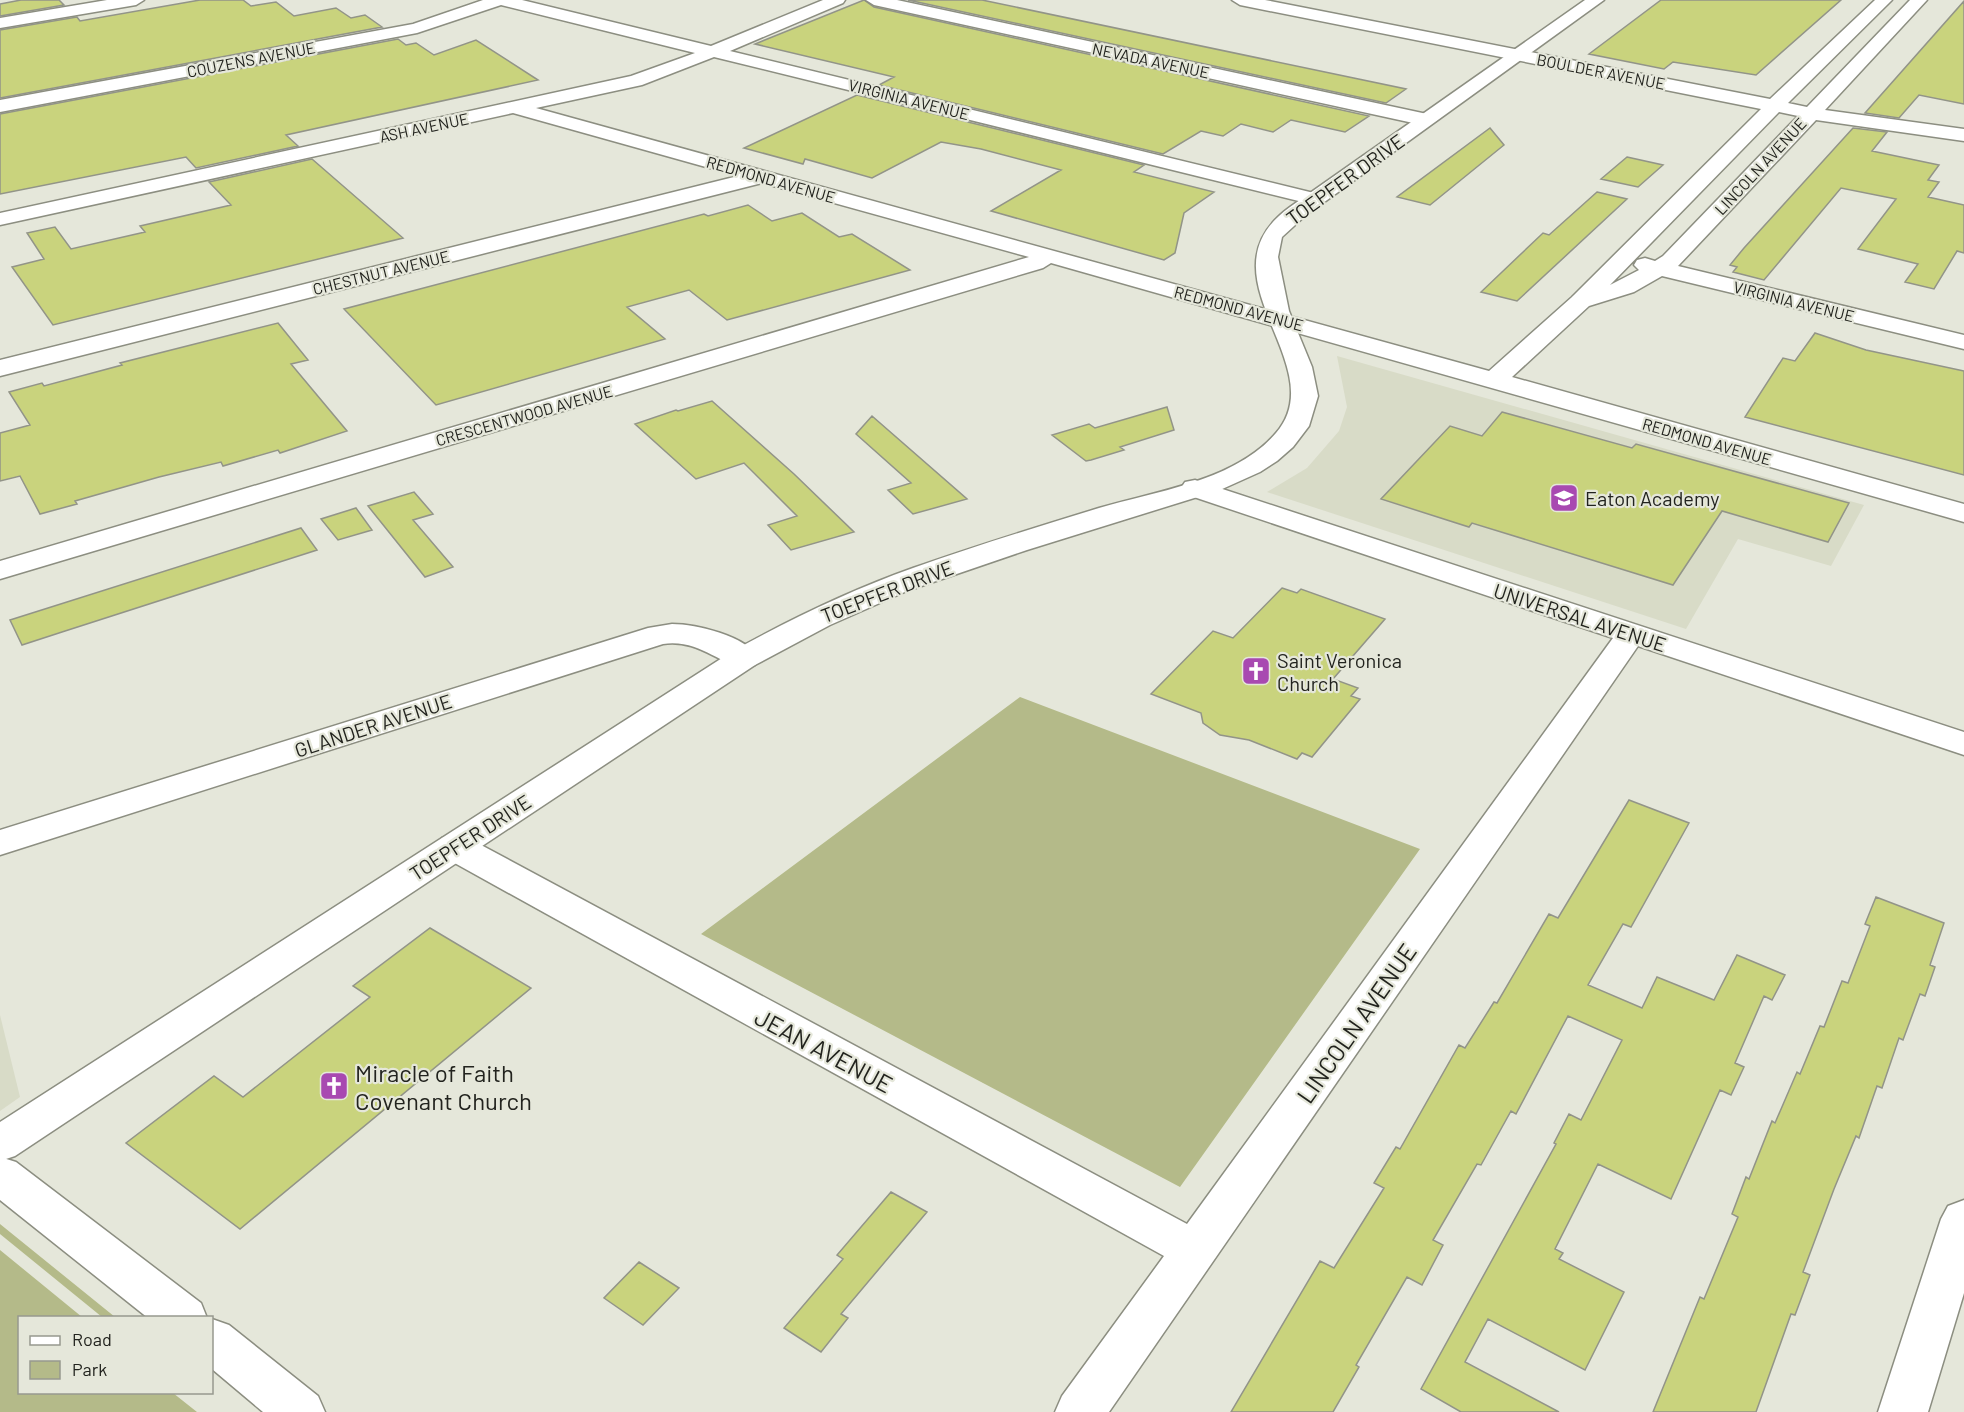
<svg xmlns="http://www.w3.org/2000/svg" width="1964" height="1412" viewBox="0 0 1964 1412" font-family="Barlow,sans-serif">
  <rect width="100%" height="100%" fill="#e5e7da"/>
  <path fill="#d8dbc7" d="M1337 356 1864 505 1831 566 1738 539 1686 629 1267 492 1307 468 1339 431 1347 407Z
    M0 1015 20 1097 0 1111Z"/>
  <path fill="#b4ba89" d="M1020 697 1420 849 1180 1187 701 934Z
    M0 1224 115 1317H102L0 1234Z
    M0 1250 82 1317 20 1318V1392L173 1393 197 1412H0Z"/>
  <path fill="#c9d37d" stroke="#929488" stroke-width="1.5" d="M21 0H59L64 5 0 16V4Z
    M200 0H243L251 6 276 2 294 16 336 8 351 18 365 15 382 27 0 98V30L77 17 80 21Z
    M864 0 874 7 1369 116 1345 132 1291 120 1273 132 1241 124 1223 136 1201 131 1163 154 879 85 894 77 755 44Z
    M908 0H982L1406 89 1386 103Z
    M1661 0H1841L1756 75 1673 62 1664 69 1589 54Z
    M1964 1V104L1919 95 1899 118 1865 113Z
    M398 39 406 45 416 43 434 55 476 40 538 80 286 135 298 146 196 168 186 157 0 194V114Z
    M857 95 1144 165 1134 172 1214 192 1184 213 1175 253 1164 260 991 211 1061 170 981 149 941 142 872 178 805 159 803 164 744 148Z
    M1490 128 1504 145 1430 205 1397 197Z
    M1853 128 1887 132 1872 151 1939 165 1928 180 1939 182 1928 197 1964 205V253L1957 251 1934 289 1905 282 1918 264 1858 249 1896 199 1841 188 1764 280 1733 272 1737 267 1730 265 1744 248Z
    M1627 157 1663 165 1638 187 1601 179Z
    M312 159 403 238 53 325 12 267 44 259 27 233 55 227 71 249 145 232 140 226 231 205 209 182Z
    M1597 192 1627 199 1517 301 1481 292 1543 233 1549 235Z
    M748 205 772 221 802 213 839 237 852 234 910 270 727 320 689 290 627 307 665 339 436 405 344 309 704 214 708 216Z
    M278 323 308 360 291 364 347 431 280 453 278 450 223 466 221 462 159 477 75 501 77 504 40 514 20 476 0 481V433L30 425 9 392 42 383 44 386 122 365 120 363Z
    M1815 333 1866 350 1964 371V475L1745 417 1783 358 1795 361Z
    M712 401 794 474 854 532 791 550 768 525 797 516 744 463 696 479 635 424 676 410 678 411Z
    M1167 407 1174 430 1120 447 1124 450 1091 460 1086 461 1052 435 1089 424 1095 428Z
    M1502 412 1632 448 1636 444 1849 503 1828 542 1722 511 1673 585 1472 523 1469 527 1381 499 1450 426 1482 436Z
    M872 416 967 499 913 514 888 490 911 483 856 434Z
    M414 492 433 514 413 520 453 567 425 577 368 506Z
    M356 508 372 530 338 540 321 519Z
    M301 528 317 550 62 632 22 645 10 620Z
    M1282 588 1297 593 1301 589 1385 619 1333 679 1358 688 1351 696 1360 699 1312 757 1302 753 1297 759 1249 740 1220 735 1203 723 1201 713 1151 694 1213 631 1233 638Z
    M1629 800 1689 823 1631 927 1623 924 1588 985 1642 1008 1657 977 1714 1000 1737 955 1785 975 1772 1000 1764 996 1735 1063 1744 1067 1731 1095 1720 1090 1671 1199 1598 1164 1555 1249 1563 1253 1559 1259 1624 1292 1585 1370 1488 1319 1465 1362 1559 1412H1461L1421 1389 1556 1144 1554 1143 1569 1114 1581 1120 1622 1040 1568 1016 1516 1114 1511 1111 1481 1165 1477 1164 1433 1240 1443 1245 1422 1285 1407 1277 1356 1365 1359 1367 1333 1412H1231L1320 1261 1334 1268 1384 1188 1374 1183 1396 1147 1400 1149 1459 1045 1465 1048 1494 1002 1497 1003 1549 914 1558 918Z
    M1876 897 1944 923 1930 965 1935 967 1925 996 1920 994 1903 1040 1899 1038 1882 1088 1877 1086 1859 1138 1856 1136 1834 1189 1803 1272 1810 1275 1795 1315 1791 1314 1756 1412H1653L1700 1297 1704 1299 1738 1217 1732 1214 1746 1177 1749 1179 1772 1121 1775 1123 1797 1072 1800 1074 1820 1026 1824 1027 1842 981 1848 983 1870 926 1865 924Z
    M430 928 531 988 240 1229 126 1143 214 1076 243 1097 370 997 353 986Z
    M891 1192 927 1212 841 1314 848 1318 821 1352 784 1328 843 1259 837 1255Z
    M639 1262 679 1288 643 1325 604 1298Z"/>
  <g fill="none" stroke-linecap="round" stroke-linejoin="round">
    <g stroke="#8c8e81" stroke-width="3">
      <path id="minor" d="M107 0H144L136 5 0 28V18Z
        M483 0H522L711 46 823 0H845L843 3 730 51 1322 195 1326 199 1322 203 1315 205 714 57 642 85 536 108 1489 371 1572 297 1761 109 1240 5 1232 0H1265L1770 99 1875 0H1892L1788 103 1807 107 1910 0H1927L1825 110 1964 129V141L1816 120 1678 266 1964 335V349L1662 276 1634 292 1589 306 1512 377 1964 504V522L1051 263 1043 268 0 579V561L1029 257 762 183 0 376V360L738 176 513 113 0 225V213L631 76 695 53 501 5 417 33 0 112V100L413 24ZM1779 112 1798 116 1663 256 1655 261 1645 258 1637 260 1634 265 1639 270 1610 285Z
        M866 0H897L1427 114 1437 120 1427 126 874 5Z
        M1195 480 1964 732V755L1638 646 1109 1412H1055L1062 1396 1164 1256 442 856 437 847 442 838 455 835 468 838 1187 1224 1613 638 1185 494 1181 488 1185 482Z
        M672 624C697 624 745 636 760 658L755 665C724 673 704 638 663 644L0 855V830L648 628Z
        M0 1157 16 1162 201 1303 207 1318H148L0 1200Z
        M1964 1200V1293L1928 1412H1878L1941 1219 1948 1206Z
        M212 1319 229 1325 318 1396 325 1412H263L212 1369Z"/>
    </g>
    <g stroke="#8c8e81" stroke-width="3">
      <path id="tertiary" d="M1585 0H1604L1305 216 1282 237 1278 257 1289 311 1312 367 1318 396 1309 426 1293 447 1277 461 1260 472 1220 490 1027 550 907 591 830 625 755 665 15 1156 0 1161V1122L733 651C791 619 851 590 913 568 975 546 1037 527 1099 508 1156 491 1235 481 1276 433 1335 365 1195 275 1290 207Z"/>
    </g>
    <use href="#minor" fill="#fff" fill-rule="evenodd"/>
    <use href="#tertiary" fill="#fff" fill-rule="evenodd"/>
  </g>
  <defs>
    <g id="school-square" transform="scale(1.5)"><rect x="-9" y="-9" width="18" height="18" rx="4" fill="#a849b1" stroke="#e5e7da"/><path d="M0-5L7-2L0 1L-7-2ZM-4 1L0 2.5L4 1V4Q0 6-4 4Z" fill="#fff"/></g>
    <g id="church-square" transform="scale(1.5)"><rect x="-9" y="-9" width="18" height="18" rx="4" fill="#a849b1" stroke="#e5e7da"/><path d="M-1.2-6h2.4v3.5h3.3v2.4h-3.3V6h-2.4V-.1h-3.3v-2.4h3.3Z" fill="#fff"/></g>
  </defs>
  <g fill-rule="evenodd">
    <use href="#school-square" x="1564" y="498"/>
    <use href="#church-square" x="1256" y="671"/>
    <use href="#church-square" x="334" y="1086"/>
  </g>
  <g text-anchor="middle" dominant-baseline="central" stroke-width="4.5" stroke-linejoin="round" paint-order="stroke">
    <g font-size="16" fill="#22231e" stroke="#e5e7da">
      <text transform="translate(251 59) rotate(-11)">COUZENS AVENUE</text>
      <text transform="translate(1151 60) rotate(12)">NEVADA AVENUE</text>
      <text transform="translate(1601 71) rotate(11)">BOULDER AVENUE</text>
      <text transform="translate(909 99) rotate(14)">VIRGINIA AVENUE</text>
      <text transform="translate(424 127) rotate(-12)">ASH AVENUE</text>
      <text transform="translate(1760 166) rotate(-47)">LINCOLN AVENUE</text>
      <text transform="translate(771 179) rotate(16)">REDMOND AVENUE</text>
      <text transform="translate(381 272) rotate(-14)">CHESTNUT AVENUE</text>
      <text transform="translate(1794 301) rotate(14)">VIRGINIA AVENUE</text>
      <text transform="translate(1239 308) rotate(15)">REDMOND AVENUE</text>
      <text transform="translate(524 415) rotate(-16)">CRESCENTWOOD AVENUE</text>
      <text transform="translate(1707 441) rotate(16)">REDMOND AVENUE</text>
    </g>
    <g font-size="20" fill="#22231e" stroke="#e5e7da">
      <text transform="translate(1345 179) rotate(-36)">TOEPFER DRIVE</text>
      <text transform="translate(887 591) rotate(-21)">TOEPFER DRIVE</text>
      <text transform="translate(1580 617) rotate(18)">UNIVERSAL AVENUE</text>
      <text transform="translate(373 725) rotate(-18)">GLANDER AVENUE</text>
      <text transform="translate(470 837) rotate(-33)">TOEPFER DRIVE</text>
    </g>
    <g font-size="20" fill="#22231e" stroke="#e5e7da" text-anchor="start">
      <text x="1585" y="498">Eaton Academy</text>
      <text x="1277" y="660">Saint Veronica<tspan x="1277" dy="23">Church</tspan></text>
    </g>
    <g font-size="24" fill="#22231e" stroke="#e5e7da">
      <text transform="translate(1356 1023) rotate(-55)">LINCOLN AVENUE</text>
      <text transform="translate(824 1050) rotate(28)">JEAN AVENUE</text>
    </g>
    <g font-size="24" fill="#22231e" stroke="#e5e7da" text-anchor="start">
      <text x="355" y="1072">Miracle of Faith<tspan x="355" dy="28">Covenant Church</tspan></text>
    </g>
  </g>
  <rect x="18" y="1316" width="195" height="78" fill="#e5e7da" stroke="#97998f" stroke-width="1.5"/>
  <rect x="30" y="1336" width="30" height="9" fill="#ffffff" stroke="#97998f" stroke-width="1.5"/>
  <text x="72" y="1346" font-size="18" fill="#22231e">Road</text>
  <rect x="30" y="1361" width="30" height="18" fill="#b4ba89" stroke="#97998f" stroke-width="1.5"/>
  <text x="72" y="1376" font-size="18" fill="#22231e">Park</text>
</svg>
